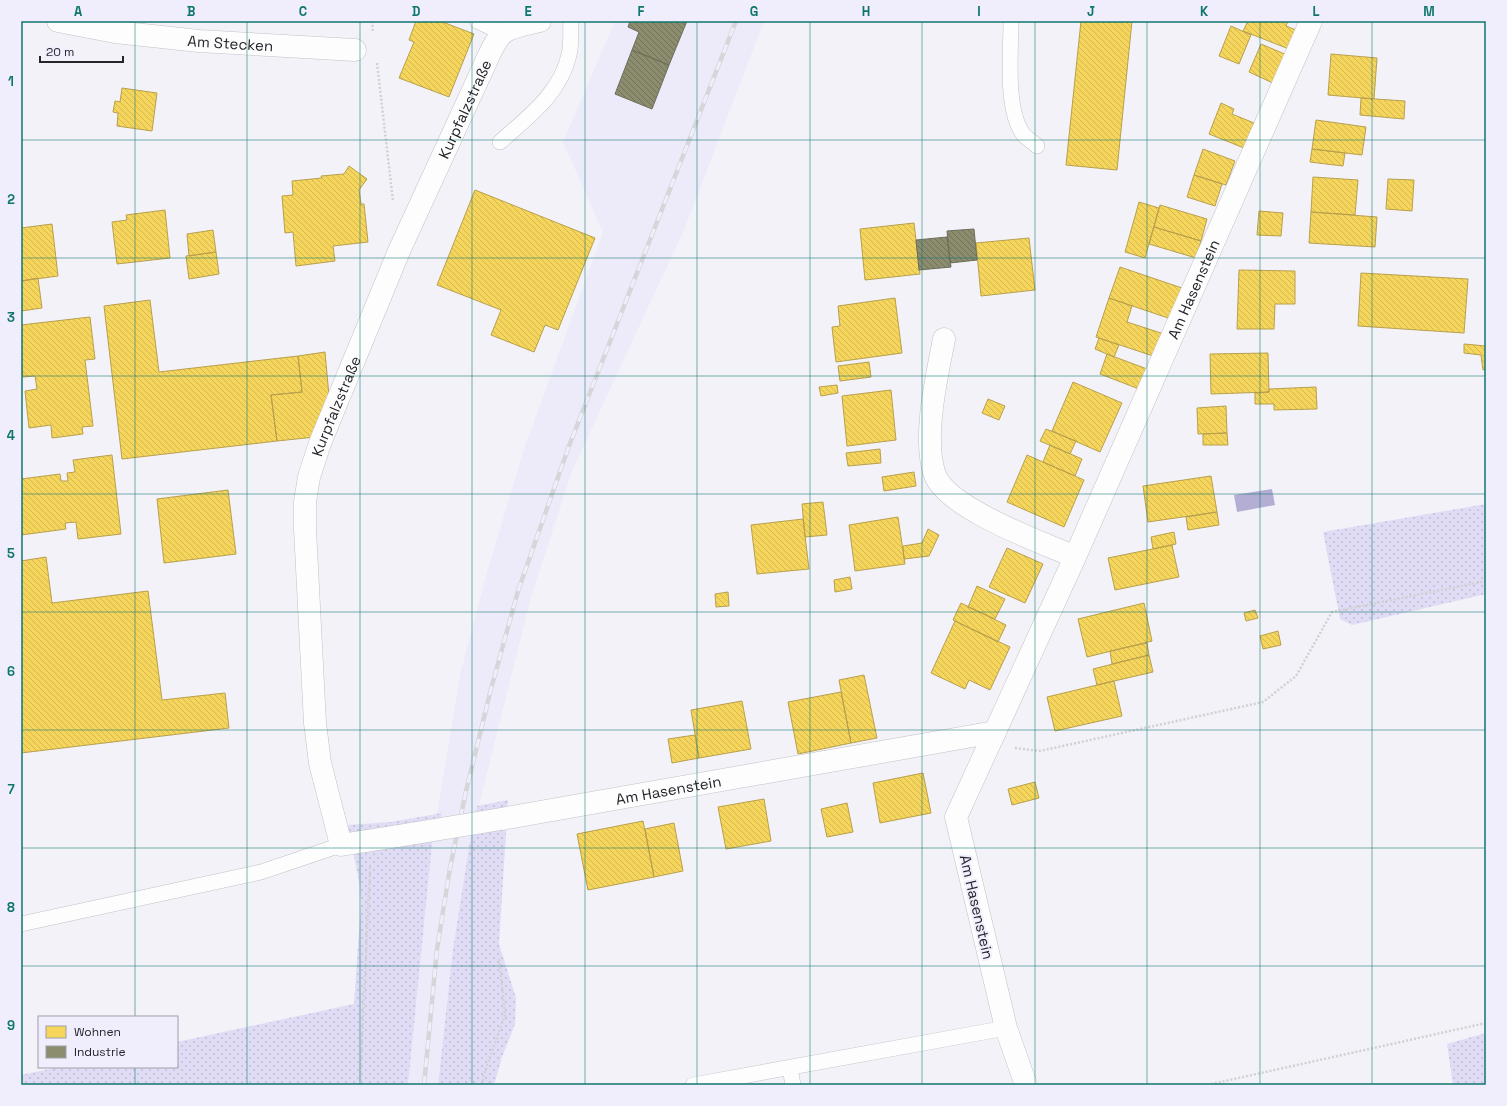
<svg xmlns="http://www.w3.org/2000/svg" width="1507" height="1106" viewBox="0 0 1507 1106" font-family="'Space Grotesk',sans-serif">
  <defs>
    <pattern id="grass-dots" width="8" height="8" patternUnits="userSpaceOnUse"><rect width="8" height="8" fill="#e0dcf5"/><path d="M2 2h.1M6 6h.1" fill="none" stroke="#c0bdd2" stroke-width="1.8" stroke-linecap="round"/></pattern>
    <pattern id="homes-back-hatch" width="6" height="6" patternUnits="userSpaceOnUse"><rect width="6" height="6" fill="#f6d55c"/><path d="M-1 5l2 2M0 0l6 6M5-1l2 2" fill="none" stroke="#d3b750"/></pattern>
    <pattern id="industry-back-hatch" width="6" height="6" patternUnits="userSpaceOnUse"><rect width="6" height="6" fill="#8c8c6e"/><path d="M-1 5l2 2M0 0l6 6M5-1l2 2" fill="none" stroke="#72725b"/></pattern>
  </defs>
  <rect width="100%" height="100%" fill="#f2f2f8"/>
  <path fill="#edebfa" d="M615 21H764L684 230 572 471 531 597 470 841 453 949 438 1085H408L432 844 461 671 489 565 524 449 603 232 563 142Z"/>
  <path fill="url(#grass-dots)" d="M1486 504V594L1352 625 1340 619 1323 532Z
    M508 800 499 944 516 998 515 1024 502 1057 494 1085H438L453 949 470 841 477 806Z
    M442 813 432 844 408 1085H21V1075L59 1067H177V1042L354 1004 361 904 359 881 348 825 391 822Z
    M1486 1033V1085H1453L1447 1044Z"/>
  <path fill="#b4aed4" d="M1272 489 1275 505 1237 512 1234 495Z"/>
  <path fill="url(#homes-back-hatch)" stroke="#b8a04d" d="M416 21H440L474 34 449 97 399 78 414 42 409 40Z
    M1081 21H1132L1117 170 1066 165Z
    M1248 21H1288L1286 26 1301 32 1294 51 1243 31Z
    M1231 26 1251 35 1239 64 1219 56Z
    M1261 44 1287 55 1275 84 1249 72Z
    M1331 54 1377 58 1374 99 1328 95Z
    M122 88 157 93 152 131 117 126 118 113 113 112 115 101 120 102Z
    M1361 98 1405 101 1404 119 1360 115Z
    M1221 103 1234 109 1232 114 1254 123 1244 148 1209 134Z
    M1316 120 1366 127 1362 155 1312 149Z
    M1203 149 1235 161 1226 185 1194 175Z
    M1312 149 1345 153 1343 166 1310 162Z
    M349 166 367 179 359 190 361 204H364L368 242 333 246 335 261 296 266 293 232 285 233 282 196 293 195 292 181 322 178 321 176 344 174Z
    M1194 175 1222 184 1215 206 1187 197Z
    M1313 177 1358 180 1355 215 1311 212Z
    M1388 179 1414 180 1412 211 1386 209Z
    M475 190 595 238 558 330 545 325 534 352 491 335 501 310 437 285Z
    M1139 202 1159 208 1145 258 1125 252Z
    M1160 205 1207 219 1201 241 1154 227Z
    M165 210 170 258 117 264 112 222 127 220 126 215Z
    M1259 211 1283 213 1281 236 1257 235Z
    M1311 212 1377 217 1375 247 1309 243Z
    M914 223 920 274 865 280 860 229Z
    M52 224 58 276 21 281V228Z
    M1154 227 1201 241 1196 258 1149 244Z
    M213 230 216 252 189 256 187 234Z
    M1029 238 1035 290 981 296 976 243Z
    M216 252 219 274 189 279 186 256Z
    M1120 267 1182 288 1171 319 1109 298Z
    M1239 270 1295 271V304H1275L1274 329H1237Z
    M1361 273 1468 279 1464 333 1358 326Z
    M38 278 42 308 21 311V281Z
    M895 298 902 353 836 362 832 327 840 326 838 306Z
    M1109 298 1132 306 1127 322 1164 334 1156 357 1096 337Z
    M150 300 159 372 298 356 302 392 271 395 277 441 122 459 104 306Z
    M90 317 95 359 85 360 93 426 82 427 83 434 52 438 51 425 29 428 25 391 37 389 35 376 23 377 21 361V325Z
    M1099 338 1119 345 1114 357 1095 349Z
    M1464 344 1486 346V369L1483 370 1481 355 1464 353Z
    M325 352 329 396 315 437 277 441 271 395 302 392 298 356Z
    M1268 353 1269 392 1211 394 1210 354Z
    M1107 354 1147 369 1139 389 1100 374Z
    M869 362 871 377 840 381 838 366Z
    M1073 382 1122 403 1100 452 1052 431Z
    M837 385 838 393 821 396 819 387Z
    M1316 387 1317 409 1274 410V404H1255V393L1269 392V389Z
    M891 390 896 440 847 446 842 396Z
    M988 399 1005 406 999 420 982 413Z
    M1226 406 1227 433 1198 434 1197 408Z
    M1046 429 1076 441 1070 454 1040 441Z
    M1227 433 1228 445H1203V434Z
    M1050 445 1082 459 1075 476 1043 462Z
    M880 449 881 463 848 466 846 453Z
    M112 455 121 534 78 539 76 522 65 523 66 529 21 535V479L60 474 61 481H68L67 473 75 472 73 460Z
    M1027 455 1084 480 1064 527 1007 502Z
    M914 472 916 486 884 491 882 477Z
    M1211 476 1217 512 1148 522 1143 486Z
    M228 490 236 554 164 563 157 499Z
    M823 502 827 535 805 537 802 504Z
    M1217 512 1219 525 1188 530 1186 517Z
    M898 517 905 564 855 571 849 525Z
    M803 519 809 569 757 574 751 525Z
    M928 529 939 535 929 556 904 559 903 546 922 543Z
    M1174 532 1176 544 1153 549 1151 537Z
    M1172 545 1179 577 1115 590 1108 558Z
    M1007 548 1043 564 1025 603 989 587Z
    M46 557 52 603 148 591 162 700 225 693 229 728 21 753V561Z
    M850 577 852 589 835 592 834 580Z
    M977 586 1005 599 995 619 968 607Z
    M728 592 729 606 716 607 715 594Z
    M961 603 1006 625 998 642 953 620Z
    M1144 603 1152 641 1087 657 1078 619Z
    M1255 610 1258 618 1246 621 1244 613Z
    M955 621 1010 647 990 690 969 680 965 689 931 673Z
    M1278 631 1281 645 1263 649 1260 636Z
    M1147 643 1149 655 1112 664 1110 651Z
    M1149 655 1153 672 1097 685 1093 669Z
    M864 675 877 738 851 743 839 680Z
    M1114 681 1122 716 1055 731 1047 697Z
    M841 692 851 743 798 754 788 702Z
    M742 701 751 749 699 758 691 710Z
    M695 735 699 758 672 763 668 739Z
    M923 773 931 813 880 823 873 783Z
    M1035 782 1039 798 1012 805 1008 789Z
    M764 799 771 841 726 849 718 807Z
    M847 803 853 832 827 837 821 809Z
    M643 821 654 877 588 890 577 834Z
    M674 823 683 871 654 877 645 829Z"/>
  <path fill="url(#industry-back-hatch)" stroke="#6d6d5a" d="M630 21H687L669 65 632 50 639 32 628 27Z
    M632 50 669 65 652 109 615 94Z
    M974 229 977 260 950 263 947 231Z
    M947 237 951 267 919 270 916 240Z"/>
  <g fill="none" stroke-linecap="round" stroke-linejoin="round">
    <g stroke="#c2c2c6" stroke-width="16">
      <path id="lane" d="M477 21 503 33
        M1011 21C1011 51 1005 109 1023 134 1026 138 1033 142 1037 146
        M500 142C528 117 560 94 569 55 572 44 570 32 571 21
        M21 924 261 872 341 845
        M790 1068 793 1085
        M693 1085 1006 1028"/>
    </g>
    <g stroke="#c2c2c6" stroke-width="23">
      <g id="street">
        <path id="s1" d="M58 21 115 32 199 41 355 50"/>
        <path d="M944 339C937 376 922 439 935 475 948 509 1041 542 1075 557"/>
        <path id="s2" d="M501 819 995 732"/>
        <path id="s3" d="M398 836 341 845 320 763 315 723 305 529V502L309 477 320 443 399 251 484 66C488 57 495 40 503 33 513 25 529 24 540 21"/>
        <path id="s4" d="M1026 1085 1006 1028 956 817 1075 557 1311 21"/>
      </g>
    </g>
    <path stroke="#d1d1d3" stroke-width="2.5" stroke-dasharray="2 2" stroke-linecap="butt" d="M372 21 373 32
      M377 63 393 201
      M1015 748 1040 751 1263 702 1296 676 1332 612 1486 581
      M360 1085 370 866
      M483 1085V1077L505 1015 499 958
      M1207 1085 1486 1023"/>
    <use href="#lane" stroke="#fdfdfe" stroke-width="15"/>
    <use href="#street" stroke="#fdfdfe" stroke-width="22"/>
    <g stroke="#d6d5d8" stroke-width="4.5">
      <path id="rail" d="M424 1085 437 949 450 868 466 791 491 689 518 591 569 446 736 21"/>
    </g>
    <use href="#rail" stroke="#f0eefc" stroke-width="3" stroke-dasharray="9" stroke-linecap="butt"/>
    <g stroke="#c2c2c6" stroke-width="23" stroke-linecap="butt">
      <path id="street-bridge" d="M398 836 501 819"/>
    </g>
    <use href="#street-bridge" stroke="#fdfdfe" stroke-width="22"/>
  </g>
  <path fill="none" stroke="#0f766e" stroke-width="1" stroke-opacity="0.55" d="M135 21V1017M247 21V1085M360 21V1085M472 21V1085M585 21V1085M697 21V1085M810 21V1085M922 21V1085M1035 21V1085M1147 21V1085M1260 21V1085M1372 21V1085M21 140H1486M21 258H1486M21 376H1486M21 494H1486M21 612H1486M21 730H1486M21 848H1486M21 966H1486M135 1067V1085"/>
  <g text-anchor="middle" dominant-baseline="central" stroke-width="4" stroke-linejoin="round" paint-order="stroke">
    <g font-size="15" fill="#26252b" stroke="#f0eefc">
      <text stroke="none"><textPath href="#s1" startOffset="174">Am Stecken</textPath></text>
      <text stroke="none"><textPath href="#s3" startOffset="829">Kurpfalzstraße</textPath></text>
      <text stroke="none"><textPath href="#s4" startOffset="856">Am Hasenstein</textPath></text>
      <text stroke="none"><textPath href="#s3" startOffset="505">Kurpfalzstraße</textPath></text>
      <text stroke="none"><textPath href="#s2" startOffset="170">Am Hasenstein</textPath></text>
      <text transform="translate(977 907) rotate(77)">Am Hasenstein</text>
    </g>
  </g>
  <rect width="1507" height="1106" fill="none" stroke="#f0eefc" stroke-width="44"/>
  <rect x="38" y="1016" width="140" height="52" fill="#f0eefc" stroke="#9f9ea8"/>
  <rect x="46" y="1026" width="20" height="12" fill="#f6d55c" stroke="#9f9ea8"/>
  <text x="74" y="1036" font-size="12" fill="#26252b">Wohnen</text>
  <rect x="46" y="1046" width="20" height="12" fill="#8c8c6e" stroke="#9f9ea8"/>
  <text x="74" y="1056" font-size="12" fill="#26252b">Industrie</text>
  <path d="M40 56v6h83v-6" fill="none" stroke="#26252b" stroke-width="2"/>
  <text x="46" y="56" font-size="12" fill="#26252b" stroke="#f0eefc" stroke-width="3" paint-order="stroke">20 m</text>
  <rect x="22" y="22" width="1463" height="1062" fill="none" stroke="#0f766e" stroke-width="1.5"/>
  <g font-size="13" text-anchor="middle" font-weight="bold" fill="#0f766e">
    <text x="78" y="16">A</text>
    <text x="191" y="16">B</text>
    <text x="303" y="16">C</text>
    <text x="416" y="16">D</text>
    <text x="528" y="16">E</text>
    <text x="641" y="16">F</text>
    <text x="754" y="16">G</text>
    <text x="866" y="16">H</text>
    <text x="979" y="16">I</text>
    <text x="1091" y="16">J</text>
    <text x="1204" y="16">K</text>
    <text x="1316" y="16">L</text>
    <text x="1429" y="16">M</text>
    <text x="11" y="86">1</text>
    <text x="11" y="204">2</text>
    <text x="11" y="322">3</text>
    <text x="11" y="440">4</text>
    <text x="11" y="558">5</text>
    <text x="11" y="676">6</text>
    <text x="11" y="794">7</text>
    <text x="11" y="912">8</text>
    <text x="11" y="1030">9</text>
  </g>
</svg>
